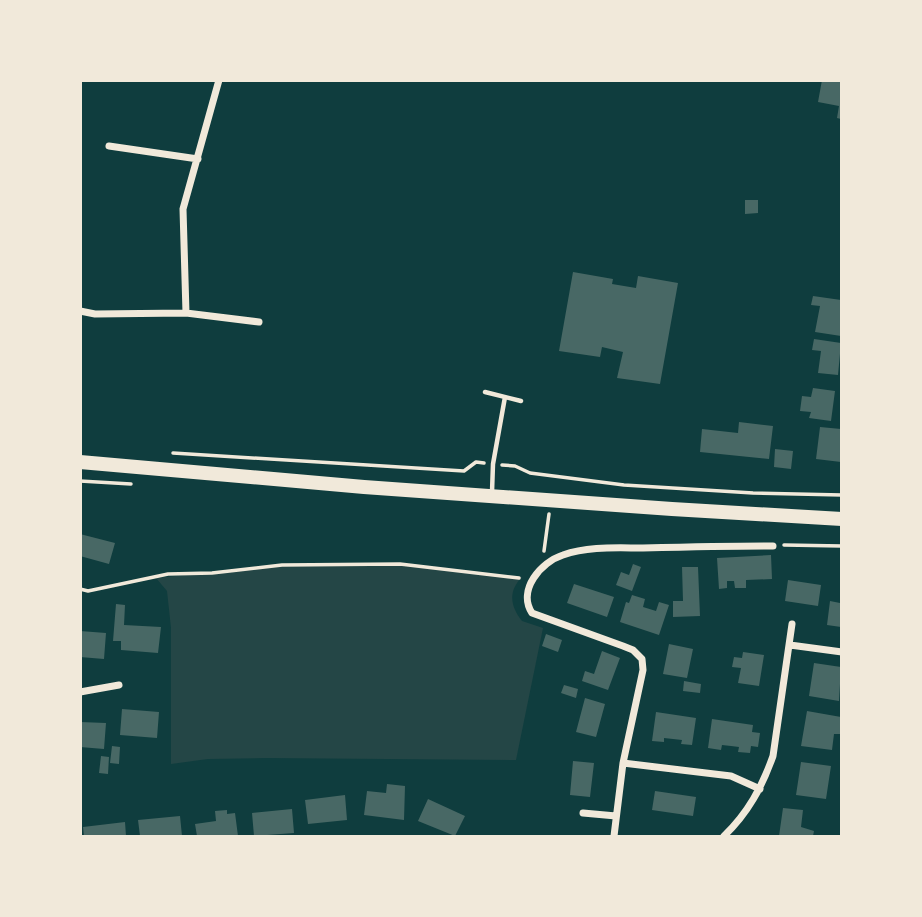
<svg xmlns="http://www.w3.org/2000/svg" width="922" height="917" viewBox="0 0 922 917" font-family="'Exo 2',sans-serif">
  <rect width="100%" height="100%" fill="#0f3d3e"/>
  <path fill="#244646" d="M400 564 522 577C508 591 510 606 522 621L543 628 516 760 266 758 208 759 171 764V628L167 591 156 578 282 565Z"/>
  <path fill="#486865" d="M822 80H841V119L837 118 839 106 818 102Z
    M745 200H758V213L745 214Z
    M573 272 613 279 612 284 636 288 638 276 678 283 660 384 617 378 623 352 602 347 600 357 559 351Z
    M813 296 841 300V336L815 332 820 306 811 305Z
    M814 339 841 343 838 375 818 373 821 351 812 350Z
    M813 388 835 391 831 421 809 418 811 412 800 411 802 396 811 397Z
    M739 422 773 426 769 459 700 452 702 429 738 433Z
    M820 427 841 429V462L816 459Z
    M775 449 793 451 791 469 774 467Z
    M80 534 115 543 109 564 80 556Z
    M771 555 772 579 746 580V588H735L734 581H727V588L719 589 717 558Z
    M633 564 641 567 632 591 616 585 621 572 629 575Z
    M682 567H698L700 616 673 617V601H683Z
    M788 580 821 585 818 606 785 601Z
    M574 584 614 597 607 617 567 603Z
    M632 595 645 599 643 607 656 611 659 602 669 605 659 635 620 622 626 602 629 603Z
    M830 601 840 603 841 627 827 625Z
    M116 604 125 605 124 625 161 627 158 653 121 650V641H113Z
    M80 631 106 633 104 659 80 657Z
    M546 634 562 640 558 652 542 646Z
    M669 644 693 649 687 678 663 674Z
    M602 651 620 658 608 690 582 681 585 671 594 674Z
    M743 652 764 655 759 686 738 683 741 668 732 667 734 657 742 658Z
    M814 663 841 667 839 701 809 696Z
    M684 681 701 684 700 693 683 691Z
    M564 685 578 689 576 698 561 693Z
    M585 698 605 704 596 737 576 732Z
    M122 709 159 712 157 738 120 735Z
    M807 711 841 717 840 734H834L832 750 801 746Z
    M656 712 696 718 692 745 681 744 682 740 664 738V742L652 741Z
    M712 719 753 725 752 732 760 733 758 747 751 746 750 753 738 752 739 747 731 746 722 745 721 750 708 748Z
    M80 722 106 723 104 749 80 747Z
    M112 746 120 747 119 764 110 763Z
    M101 756 109 757 108 774 99 773Z
    M573 761 594 763 590 797 570 795Z
    M801 762 831 766 826 799 796 795Z
    M387 784 405 786 404 820 364 815 367 791 386 793Z
    M655 791 696 797 693 816 652 810Z
    M345 795 347 820 308 824 305 800Z
    M428 799 465 816 455 836 418 821Z
    M783 808 803 810 801 827 814 831 813 836H779Z
    M292 809 294 833 254 836 252 813Z
    M227 810V814L235 813 238 836H197L195 824 216 821 215 811Z
    M180 816 182 836H140L138 820Z
    M125 822 126 836H84L83 827Z"/>
  <g fill="none" stroke-linecap="round" stroke-linejoin="round">
    <path stroke="#f1e9da" stroke-width="3.5" d="M173 453 464 471 476 462 484 463
      M502 465 515 466 530 473 624 485 753 493 842 495
      M80 481 131 484
      M784 545 842 546
      M544 551 549 514
      M80 589 88 591 168 574 212 573 282 565 400 564 519 578"/>
    <path stroke="#f1e9da" stroke-width="4.5" d="M485 392 521 401
      M492 492 493 464 505 397"/>
    <path stroke="#f1e9da" stroke-width="7" d="M109 146 198 159
      M80 311 95 314 186 313 259 322
      M186 313 183 209 219 80
      M790 645 842 652
      M80 692 119 685
      M760 789 731 776 623 763 643 670 642 659 633 650 623 646 532 613C517 590 541 562 563 555 588 546 617 548 643 548 686 547 729 546 773 546
      M583 813 616 816
      M614 836 623 763
      M724 836C748 813 762 787 773 756L792 624"/>
    <path stroke="#f1e9da" stroke-width="14" d="M80 462 364 487 672 509 842 519"/>
  </g>
  <rect width="922" height="917" fill="none" stroke="#f1e9da" stroke-width="164"/>
</svg>
